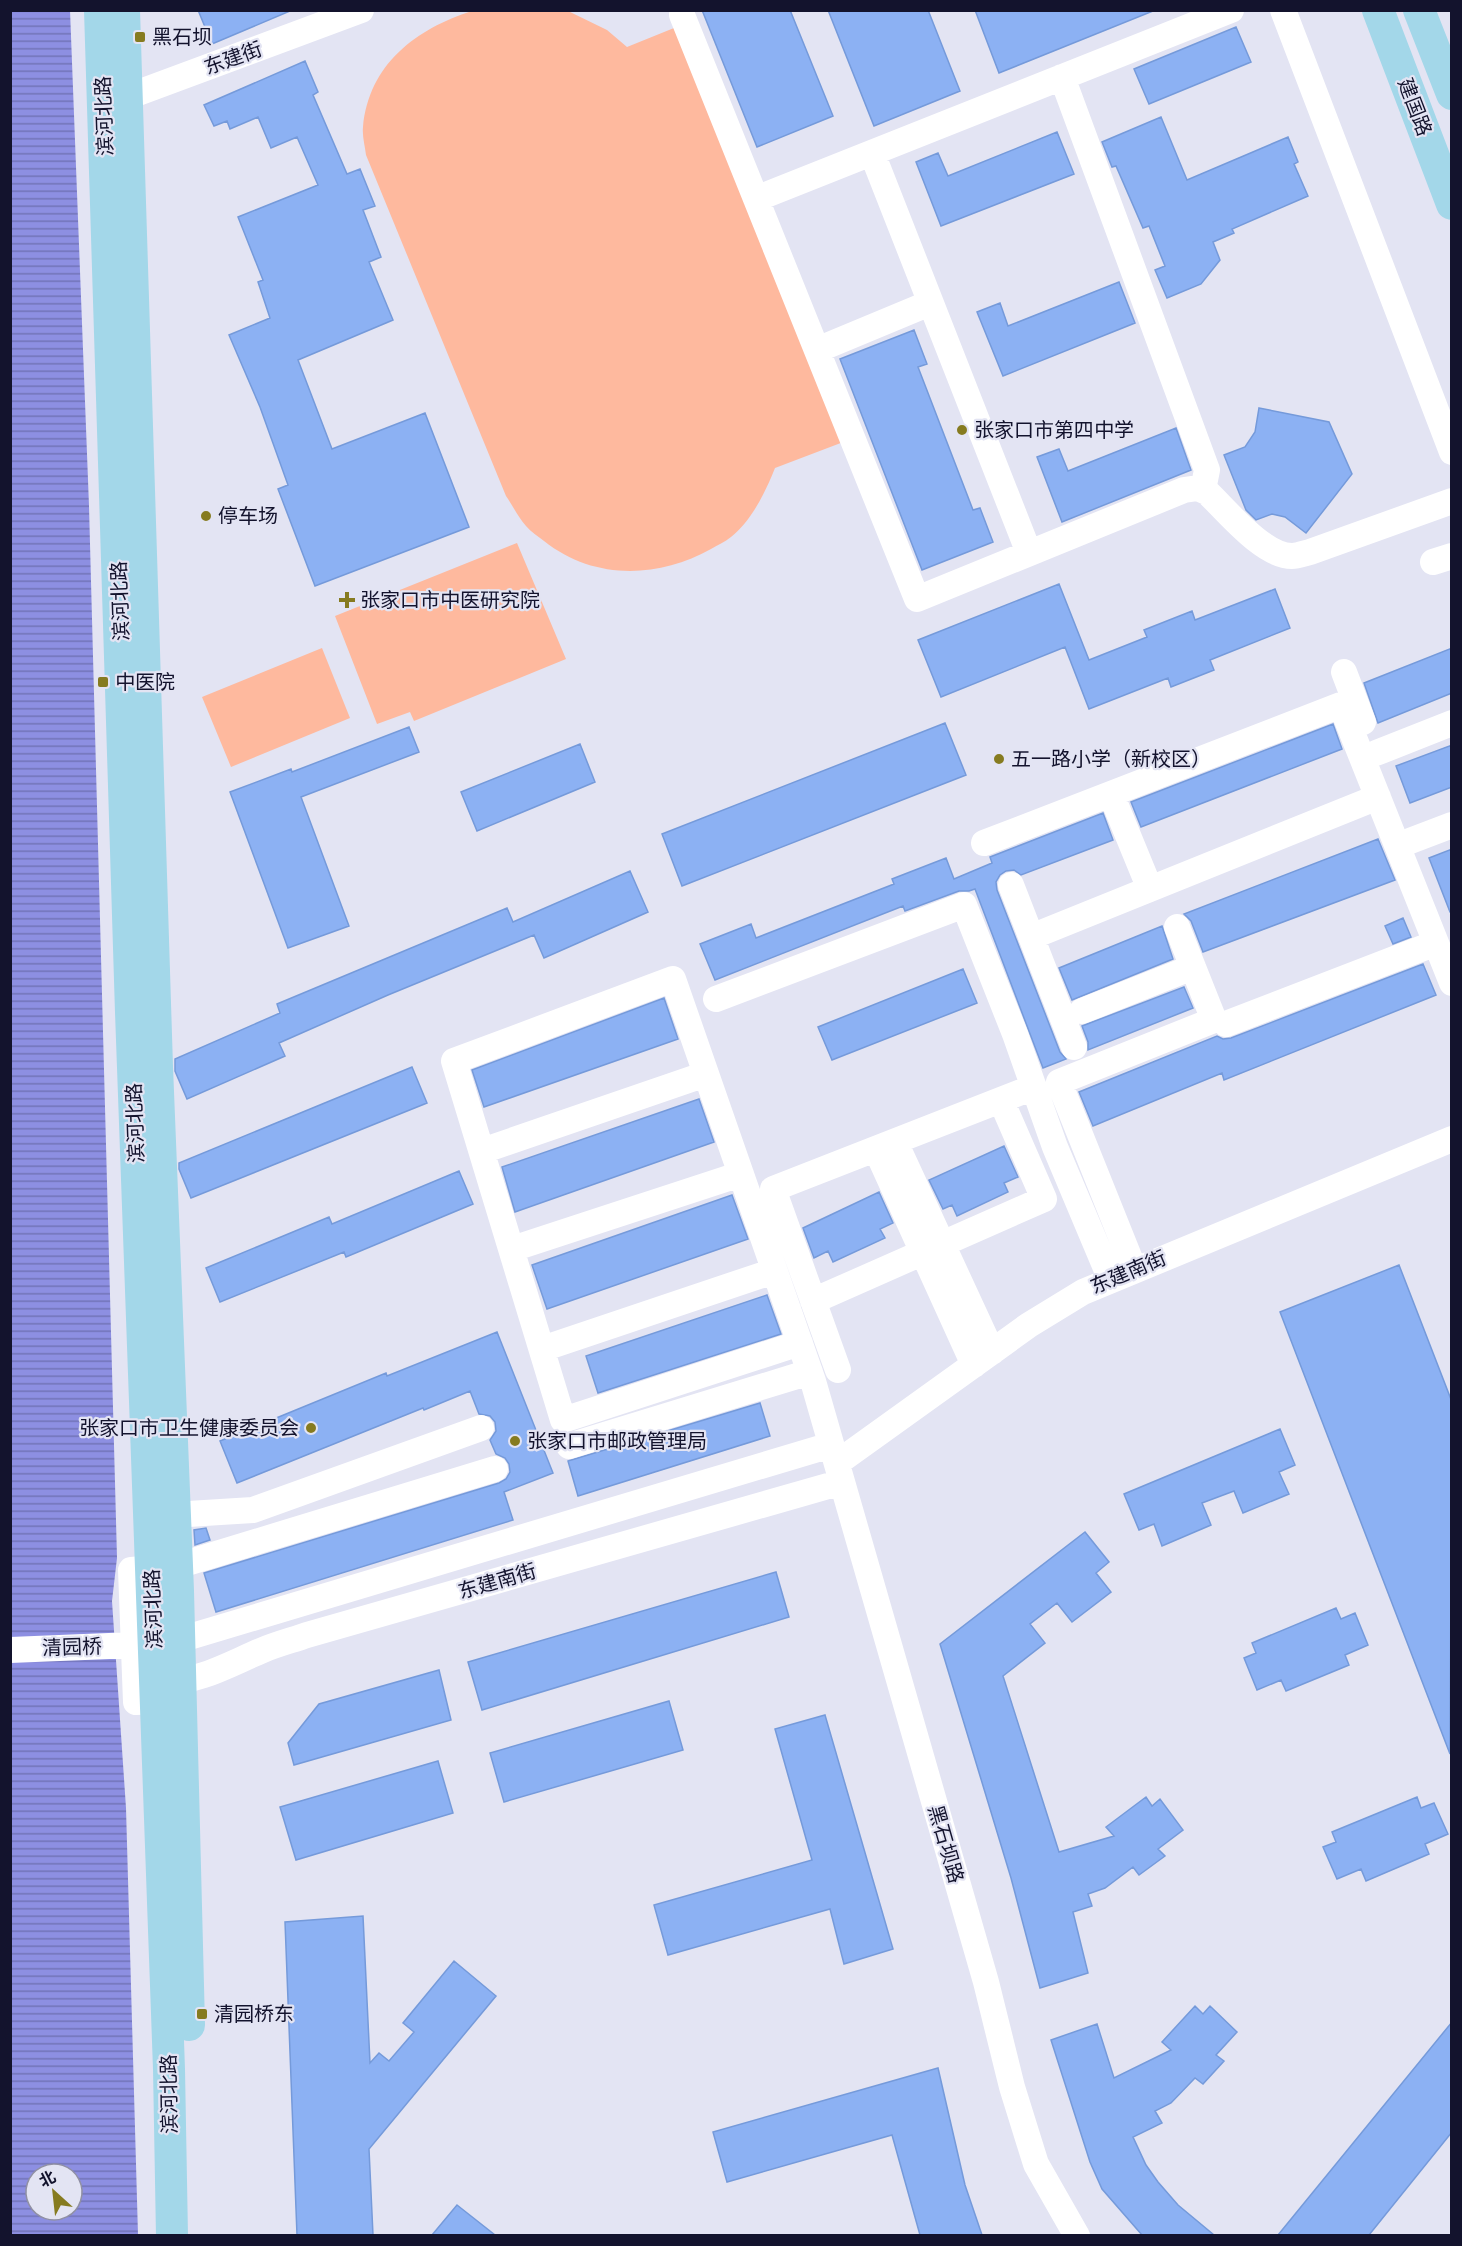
<svg xmlns="http://www.w3.org/2000/svg" width="1462" height="2246" viewBox="0 0 1462 2246" font-family="'Public Sans','Noto Sans SC',sans-serif">
  <defs>
    <pattern id="water-rules" width="6" height="5" patternUnits="userSpaceOnUse" patternTransform="scale(1.5)"><rect width="6" height="5" fill="#8d8fe2"/><path d="M0 2.5h6" fill="none" stroke="#7274b8"/></pattern>
  </defs>
  <rect width="100%" height="100%" fill="#e3e4f3"/>
  <path fill="#feb99e" d="M472 11H568L607 30 627 47 674 28 846 441 775 468C765 493 752 520 731 537 725 542 717 545 711 549 657 579 593 580 544 541 538 536 531 532 526 526 518 517 513 506 506 496L366 155C365 146 362 136 363 127 369 64 416 29 472 11Z
    M517 543 566 659 414 721 410 712 377 724 335 616Z
    M322 648 350 718 231 767 202 697Z"/>
  <path fill="url(#water-rules)" fill-rule="evenodd" d="M70 10 89 506 117 1558 112 1601 126 1808 138 2235 11 2236 10 11ZM36 2174H72V2210H36Z"/>
  <path fill="#8cb1f3" stroke="#759ada" stroke-width="1.5" d="M198 10H290V11L212 44Z
    M702 10H790L833 116 757 147Z
    M828 10H928L960 91 874 126Z
    M975 10H1153V11L999 73Z
    M1236 27 1251 62 1149 104 1134 69Z
    M305 61 318 92 313 95 347 174 360 169 375 206 363 210 381 257 369 262 393 320 298 360 332 449 425 413 469 527 315 586 278 489 288 485 260 407 229 335 270 318 258 282 263 280 238 217 318 185 297 137 271 148 258 117 230 129 227 121 214 126 204 105Z
    M1161 117 1187 180 1288 137 1298 162 1294 164 1308 196 1232 229 1234 233 1213 242 1220 260 1201 284 1167 298 1155 270 1165 266 1149 226 1143 228 1116 166 1112 167 1102 142Z
    M1057 132 1074 174 941 226 916 162 938 153 948 176Z
    M1119 282 1135 323 1003 376 977 312 1000 303 1008 326Z
    M914 330 927 364 918 367 973 510 980 508 993 542 922 570 840 359Z
    M1259 408 1329 422 1352 474 1306 533 1285 517 1272 514 1256 520 1246 510 1224 455 1245 447 1255 432Z
    M1176 428 1191 470 1062 522 1037 457 1059 449 1068 471Z
    M1059 584 1089 660 1147 637 1144 630 1192 611 1195 620 1275 589 1290 628 1210 660 1214 670 1171 687 1168 678 1089 709 1065 647 941 697 918 640Z
    M1452 648V693L1378 723 1364 683Z
    M945 723 966 775 682 886 662 834Z
    M1333 724 1342 749 1141 827 1131 802Z
    M409 727 419 752 301 797 349 926 288 948 230 792 291 769 292 772Z
    M580 744 595 782 477 831 461 792Z
    M1452 745V787L1410 803 1396 766Z
    M1103 813 1113 840 1021 875 1014 870 1006 871 1000 875 996 882 997 890 1060 1052 1066 1059 1043 1068 975 889 969 891H959L905 911 903 906 715 980 700 944 751 924 756 938 894 884 892 879 946 858 954 879 992 863 990 857Z
    M1378 839 1395 880 1203 952 1191 921 1184 914Z
    M1452 849V912H1450L1429 858Z
    M630 871 648 912 544 958 534 935 388 995 279 1043 285 1056 187 1099 175 1071V1059L280 1013 277 1004 507 908 513 922Z
    M1403 918 1411 937 1393 944 1385 926Z
    M1162 926 1173 959 1072 1000 1059 968Z
    M1423 964 1436 995 1224 1080 1222 1073 1093 1126 1079 1092 1217 1036 1223 1039 1231 1038Z
    M963 969 977 1003 832 1060 818 1027Z
    M1184 987 1193 1008 1088 1050V1042L1082 1026Z
    M664 998 678 1039 484 1107 472 1070Z
    M412 1067 427 1103 191 1198 179 1169V1163Z
    M699 1099 714 1142 515 1212 502 1167Z
    M1004 1146 1018 1177 1004 1183 1008 1192 957 1216 952 1205 943 1209 929 1180Z
    M459 1171 473 1204 346 1257 344 1252 220 1302 206 1268 329 1217 332 1224Z
    M879 1192 893 1223 880 1229 885 1238 833 1262 828 1251 814 1258 803 1228Z
    M732 1195 748 1239 547 1309 532 1265Z
    M1399 1265 1452 1402 1450 1754 1280 1312Z
    M767 1295 781 1334 598 1393 586 1356Z
    M497 1332 553 1473 504 1492 513 1520 216 1612 204 1573 499 1483 506 1479 510 1472 509 1464 505 1458 496 1454 490 1440 496 1431 495 1422 490 1416 479 1414 470 1391 424 1410 423 1408 237 1483 220 1441 386 1373 387 1376Z
    M760 1403 770 1436 578 1496 568 1461Z
    M1280 1429 1295 1465 1279 1472 1289 1494 1243 1513 1234 1491 1202 1503 1211 1525 1162 1546 1154 1524 1139 1530 1124 1494Z
    M206 1528 210 1540 195 1545 194 1530Z
    M1085 1532 1109 1562 1096 1573 1111 1592 1072 1622 1057 1603 1030 1624 1045 1643 1003 1676 1059 1852 1114 1836 1106 1827 1146 1797 1152 1806 1160 1799 1183 1830 1158 1849 1165 1856 1139 1875 1133 1867 1105 1888 1088 1894 1092 1906 1073 1912 1088 1973 1040 1988 1011 1878 940 1644Z
    M776 1572 789 1617 482 1710 468 1662Z
    M1336 1608 1341 1619 1355 1613 1368 1645 1345 1655 1349 1665 1286 1691 1281 1680 1257 1690 1244 1658 1256 1653 1252 1643Z
    M439 1670 451 1720 294 1765 288 1743 319 1704Z
    M669 1701 683 1750 504 1802 490 1753Z
    M825 1715 893 1949 844 1964 830 1909 668 1955 654 1905 812 1860 775 1729Z
    M438 1761 453 1813 296 1860 280 1807Z
    M1417 1797 1421 1808 1434 1803 1448 1834 1425 1844 1429 1854 1366 1881 1361 1869 1337 1879 1323 1847 1336 1842 1332 1832Z
    M363 1916 370 2063 379 2053 389 2061 414 2032 403 2023 454 1961 496 1996 369 2149 373 2235H297L285 1922Z
    M1195 2006 1203 2014 1210 2006 1237 2032 1216 2055 1224 2061 1203 2084 1195 2078 1171 2103 1155 2111 1162 2123 1133 2137 1146 2165 1158 2182 1178 2205 1214 2235H1142L1102 2189 1090 2162 1051 2040 1097 2024 1114 2078 1171 2050 1162 2042Z
    M1452 2022V2132L1369 2235H1278Z
    M938 2068 965 2185 982 2235H920L892 2135 727 2182 713 2132Z
    M457 2205 495 2235H432Z"/>
  <g fill="none" stroke-linecap="round" stroke-linejoin="round">
    <path stroke="#fff" stroke-width="26" d="M1283 10 1452 452
      M682 15 917 599 1184 490 1198 488 1207 492C1227 511 1263 556 1292 556 1298 556 1305 553 1310 552L1452 501
      M1062 77 1207 470 1203 490
      M110 100 127 97 361 10
      M872 153 1029 553
      M756 199 1231 10
      M817 350 930 303
      M1433 562 1452 556
      M1344 672 1363 722
      M1376 753 1452 723
      M1111 794 1150 889
      M1410 841 1452 825
      M984 843 1341 705 1452 983
      M1011 885 1074 1047
      M1031 937 1378 797
      M716 999 964 905 1015 1034 1055 1147 1111 1280
      M1082 1011 1193 967
      M1226 1024 1436 943
      M895 1142 992 1352
      M876 1149 974 1365
      M482 1151 706 1074
      M512 1249 741 1174
      M1134 1269 1059 1082 1214 1020 1177 927
      M813 1301 1044 1199 1001 1100
      M800 1343 563 1420 454 1061 673 979C720 1113 766 1247 813 1381L986 1982 1012 2087 1036 2164 1077 2236
      M542 1349 774 1271
      M838 1370 773 1189 1034 1087
      M569 1446 810 1372
      M837 1463 1029 1325 1083 1292 1452 1139
      M156 1516 253 1510 481 1428
      M161 1641 179 1640 831 1445
      M10 1650 134 1645
      M162 1683C202 1681 227 1665 263 1650 277 1644 293 1640 307 1635L842 1482
      M156 1701 136 1702 131 1570 177 1566 495 1469"/>
    <path stroke="#a3d7e9" stroke-width="32" d="M100 10 131 1012 169 2069 172 2236
      M124 10 157 1067 178 1591 189 2025
      M1378 10 1452 204
      M1419 10 1452 94"/>
  </g>
  <g fill="#867b20" stroke="#e3e4f3" stroke-width="2">
    <rect x="134" y="31" width="12" height="12" rx="3"/>
    <circle cx="962" cy="430" r="6"/>
    <circle cx="206" cy="516" r="6"/>
    <path d="M344 591h6v6h6v6h-6v6h-6v-6h-6v-6h6z"/>
    <rect x="97" y="676" width="12" height="12" rx="3"/>
    <circle cx="999" cy="759" r="6"/>
    <circle cx="311" cy="1428" r="6"/>
    <circle cx="515" cy="1441" r="6"/>
    <rect x="196" y="2008" width="12" height="12" rx="3"/>
  </g>
  <g text-anchor="middle" dominant-baseline="central" stroke-width="4.5" stroke-linejoin="round" paint-order="stroke">
    <g font-size="20" fill="#13132d" stroke="#e3e4f3" text-anchor="start">
      <text x="152" y="37">黑石坝</text>
      <text x="974" y="430">张家口市第四中学</text>
      <text x="218" y="516">停车场</text>
      <text x="360" y="600">张家口市中医研究院</text>
      <text x="115" y="682">中医院</text>
      <text x="1011" y="759">五一路小学（新校区）</text>
      <text x="299" y="1428" text-anchor="end">张家口市卫生健康委员会</text>
      <text x="527" y="1441">张家口市邮政管理局</text>
      <text x="214" y="2014">清园桥东</text>
    </g>
    <g font-size="20" fill="#13132d" stroke="#e3e4f3">
      <text transform="translate(233 58) rotate(-20)">东建街</text>
      <text transform="translate(1415 107) rotate(69)">建国路</text>
      <text transform="translate(104 116) rotate(-92)">滨河北路</text>
      <text transform="translate(120 601) rotate(-92)">滨河北路</text>
      <text transform="translate(135 1123) rotate(-92)">滨河北路</text>
      <text transform="translate(1128 1272) rotate(-23)">东建南街</text>
      <text transform="translate(497 1581) rotate(-16)">东建南街</text>
      <text transform="translate(153 1609) rotate(-92)">滨河北路</text>
      <text transform="translate(72 1647) rotate(-2)">清园桥</text>
      <text transform="translate(946 1844) rotate(74)">黑石坝路</text>
      <text transform="translate(169 2094) rotate(-91)">滨河北路</text>
    </g>
  </g>
  <rect width="1462" height="2246" fill="none" stroke="#13132d" stroke-width="24"/>
  <g transform="translate(54 2192) rotate(333)"><circle r="28" fill="#e3e4f3" stroke="#9090a4" stroke-width="1.5"/>
  <path d="M0-4.5L10 22L0 15L-10 22Z" fill="#867b20"/>
  <text y="-9" font-size="16" font-weight="bold" text-anchor="middle" fill="#13132d">北</text>
  </g>
</svg>
